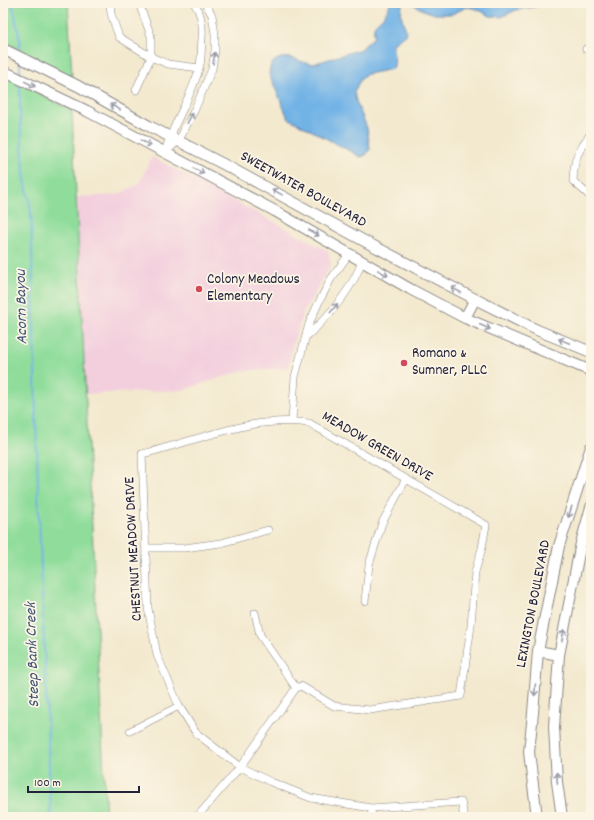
<svg xmlns="http://www.w3.org/2000/svg" width="594" height="820" viewBox="0 0 594 820" font-family="Dekko,sans-serif">
  <rect width="100%" height="100%" fill="#fcf5e5"/>
  <filter id="ink" filterUnits="userSpaceOnUse"><feTurbulence type="fractalNoise" baseFrequency=".025" numOctaves="2"/><feDisplacementMap in="SourceGraphic" scale="8" xChannelSelector="R" yChannelSelector="G"/><feConvolveMatrix kernelMatrix="1 2 1 2 8 2 1 2 1" color-interpolation-filters="sRGB"/></filter>
  <filter id="wash" filterUnits="userSpaceOnUse"><feTurbulence type="fractalNoise" baseFrequency=".012" numOctaves="4" result="noise"/><feDisplacementMap in="SourceGraphic" scale="16" xChannelSelector="R" yChannelSelector="G"/><feGaussianBlur stdDeviation="0.9" result="paint"/><feColorMatrix in="noise" values="0 0 0 0 0 0 0 0 0 0 0 0 0 0 0 0 0 1.4 0 .05"/><feComposite in="paint" operator="in"/></filter>
  <g filter="url(#wash)">
    <rect width="100%" height="100%" fill="#f3e9cf"/>
    <path fill="#f3cfde" d="M152 157 328 251 331 265 303 313 293 343 288 368 241 371 183 390 86 394 77 197 117 195 139 184Z"/>
    <path fill="#90dd9b" stroke="#59806b" d="M3 3H68L72 77 3 41Z
      M3 74 72 111 106 817H4L3 785Z"/>
    <path fill="#72b3e6" stroke="#4a6a90" d="M390 3H404L402 4 401 15 406 30 405 35 393 44C392 54 397 58 393 69L367 74 360 80 354 92 356 101 367 128 370 149 366 155 361 157 288 118 269 74C270 68 270 64 276 60 290 53 299 63 313 64L361 49 374 37C372 19 379 24 386 12 388 10 389 6 390 3Z
      M411 3H548L534 7 516 10 501 17 490 16 477 9 467 7 452 14H435L423 10Z"/>
    <g fill="none" stroke-linecap="round" stroke-linejoin="round">
      <path stroke="#72b3e6" stroke-width="2" d="M12 3 20 40V53
        M20 61V75
        M20 83V114L24 174 31 211 38 492 51 817"/>
    </g>
  </g>
  <g filter="url(#ink)">
    <g fill="none" stroke-linecap="round" stroke-linejoin="round">
      <g stroke="#8a8685" stroke-width="8">
        <path id="minor" d="M110 3 111 14 119 37 151 57 168 64 199 68
          M586 49 591 51
          M136 90 151 57V36L140 6 137 3
          M591 133C578 152 574 157 573 181L591 197
          M165 152C173 123 191 98 199 69 202 60 201 48 202 38 203 26 202 14 194 3
          M165 153 179 140 194 111 212 69 215 50V34L212 15 205 3
          M307 336C330 315 352 290 362 261
          M292 420 295 377 309 324 318 304 331 279 349 254
          M147 548H184L221 543 268 530
          M365 601 369 565 382 523 406 479
          M255 613 260 635 296 688
          M296 688 301 686 334 706 370 710 461 696 471 626 475 572 482 548 486 525 309 423C252 415 197 441 142 454L148 608 157 655 179 706 196 733 240 767 271 782 311 798 371 808 461 802 464 817
          M130 731 179 706
          M371 808 372 817
          M197 817 240 767 296 688"/>
      </g>
      <g stroke="#8a8685" stroke-width="12">
        <path id="secondary" d="M3 49 78 86 149 126 227 166 368 243 475 299 537 330 591 352
          M3 71 87 111 275 211 410 289 465 318 591 371
          M465 318 475 299
          M538 651 559 655
          M537 817 529 752 533 713 538 651 559 546 591 447
          M562 817 557 782 554 727 559 655 581 543 591 507"/>
      </g>
      <use href="#minor" stroke="#fff" stroke-width="7"/>
      <use href="#secondary" stroke="#fff" stroke-width="10"/>
    </g>
    <defs><path id="oneway-shaft" d="M-6 0H5M1.5-3L5.5 0L1.5 3" fill="none" stroke-width="1.6" stroke-linecap="round" stroke-linejoin="round"/></defs>
    <g stroke="#9c9ca7">
      <use href="#oneway-shaft" transform="translate(214 58) rotate(-81)"/>
      <use href="#oneway-shaft" transform="translate(30 84) rotate(26)"/>
      <use href="#oneway-shaft" transform="translate(115 107) rotate(-150)"/>
      <use href="#oneway-shaft" transform="translate(190 118) rotate(-62)"/>
      <use href="#oneway-shaft" transform="translate(146 143) rotate(27)"/>
      <use href="#oneway-shaft" transform="translate(199 171) rotate(28)"/>
      <use href="#oneway-shaft" transform="translate(277 192) rotate(-151)"/>
      <use href="#oneway-shaft" transform="translate(314 233) rotate(30)"/>
      <use href="#oneway-shaft" transform="translate(383 273) rotate(30)"/>
      <use href="#oneway-shaft" transform="translate(456 290) rotate(-152)"/>
      <use href="#oneway-shaft" transform="translate(334 308) rotate(-51)"/>
      <use href="#oneway-shaft" transform="translate(485 327) rotate(24)"/>
      <use href="#oneway-shaft" transform="translate(564 341) rotate(-158)"/>
      <use href="#oneway-shaft" transform="translate(570 512) rotate(108)"/>
      <use href="#oneway-shaft" transform="translate(563 635) rotate(-79)"/>
      <use href="#oneway-shaft" transform="translate(535 690) rotate(94)"/>
      <use href="#oneway-shaft" transform="translate(557 778) rotate(-94)"/>
    </g>
  </g>
  <g fill="#d1495b" stroke="#fcf5e5" stroke-width="1.5">
    <circle cx="199" cy="289" r="4"/>
    <circle cx="404" cy="363" r="4"/>
  </g>
  <g text-anchor="middle" dominant-baseline="central" stroke-width="3.5" stroke-linejoin="round" paint-order="stroke">
    <g font-size="15" fill="#22223b" stroke="#fcf5e5">
      <text transform="translate(303 190) rotate(29)">SWEETWATER BOULEVARD</text>
      <text transform="translate(377 447) rotate(30)">MEADOW GREEN DRIVE</text>
      <text transform="translate(134 549) rotate(-93)">CHESTNUT MEADOW DRIVE</text>
      <text transform="translate(534 604) rotate(-79)">LEXINGTON BOULEVARD</text>
    </g>
    <g font-size="15" fill="#22223b" stroke="#fcf5e5" text-anchor="start">
      <text x="207" y="280">Colony Meadows<tspan x="207" dy="17">Elementary</tspan></text>
      <text x="412" y="354">Romano &amp;<tspan x="412" dy="17">Sumner, PLLC</tspan></text>
    </g>
    <g font-size="16" font-style="italic" fill="#3e5577" stroke="#fcf5e5">
      <text transform="translate(22 307) rotate(-91)">Acorn Bayou</text>
      <text transform="translate(33 655) rotate(-92)">Steep Bank Creek</text>
    </g>
  </g>
  <rect width="594" height="820" fill="none" stroke="#fcf5e5" stroke-width="16"/>
  <path d="M28 786v6h111v-6" fill="none" stroke="#22223b" stroke-width="2"/>
  <text x="34" y="786" font-size="12" fill="#22223b" stroke="#fcf5e5" stroke-width="3" paint-order="stroke">100 m</text>
</svg>
